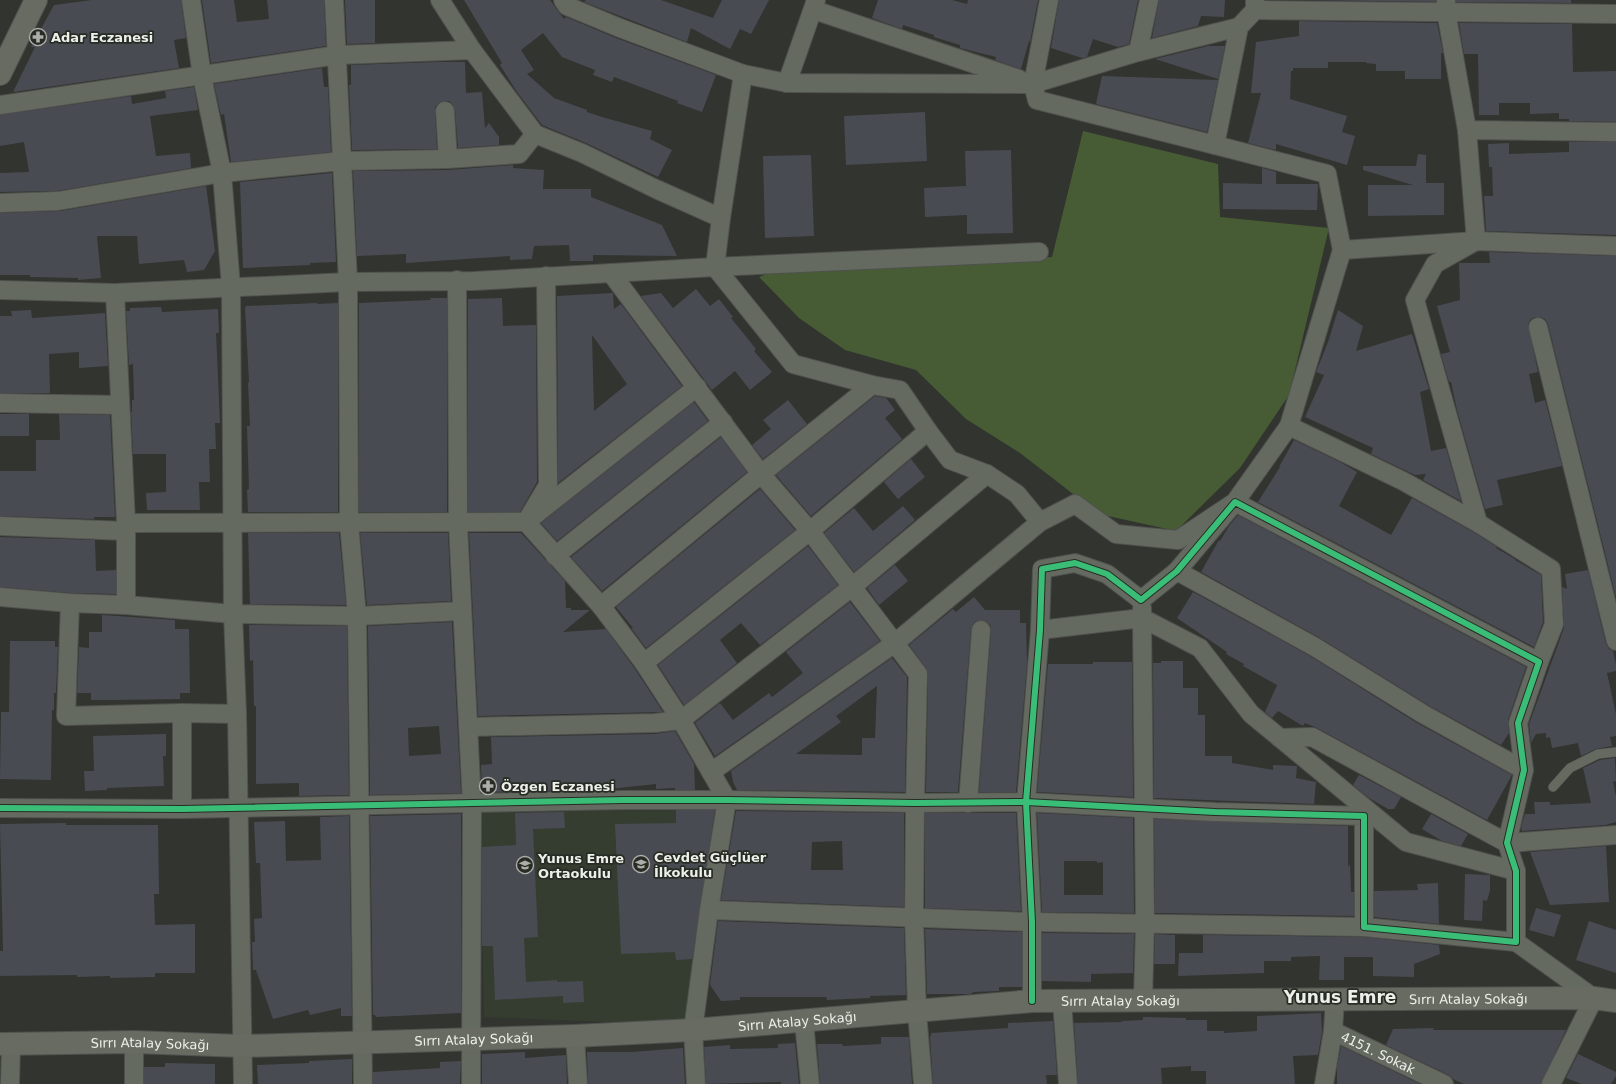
<svg xmlns="http://www.w3.org/2000/svg" width="1616" height="1084" viewBox="0 0 1616 1084" font-family="'DejaVu Sans',sans-serif">
  <rect width="100%" height="100%" fill="#31342f"/>
  <path fill="#353d30" d="M721 805 690 1025 484 1017 480 809Z"/>
  <path fill="#475c34" d="M1083 131 1218 164 1220 217 1329 228 1289 395 1240 468 1176 531 1099 514 1020 453 966 419 916 370 845 350 799 318 759 277 776 270 1052 257Z"/>
  <path fill="#494b52" fill-rule="evenodd" d="M92 0H181L186 38 174 40 179 68 13 92 35 47H31L54 5Z
    M202 0H234L237 22 269 19 267 0H324L326 46 211 63Z
    M345 0H375V43L347 44Z
    M464 0H550L564 19 566 17 616 38 716 75 702 112 677 103 678 101 614 77 612 82 593 75 595 70 562 57 543 33 521 50 534 70 527 74 554 98 587 110V112L602 117 652 131 650 139 672 150 658 177 586 143 542 125 517 92 500 65 502 63Z
    M586 0H661L713 18 722 0H769L751 34 740 29 730 49 691 28 687 42 584 2Z
    M878 0H952L967 4 968 0H1038L1030 42 1029 41 1021 69 995 60 996 57 960 48V45L934 37V35L903 25 902 29 872 18Z
    M1059 0H1138L1129 44 1118 47 1093 39 1087 57 1082 58 1051 48Z
    M1159 0H1225L1224 17 1201 16 1198 26 1152 38Z
    M1300 0H1436V2Z
    M1456 0H1571V3L1456 2Z
    M1299 21 1437 23 1443 53H1441V79H1405V71H1376V64L1366 63V62H1328V68H1293V71H1291L1290 99 1347 116 1342 132 1355 136 1347 165 1276 144V150L1248 143 1261 93H1251L1256 42 1299 36Z
    M1459 23 1572 24 1573 72 1616 71V122L1569 121V119H1559V113L1530 114V103H1499V115H1479L1478 54H1464Z
    M1208 46H1225L1218 79 1155 59Z
    M437 62H465L466 93 482 92 485 128 489 123 499 137V145L458 148 455 110 453 105 449 101H445L439 103 435 107V111L437 149 352 150 349 85H351V65Z
    M322 68 324 87H328L331 152 231 162 224 114 221 115 214 84Z
    M1102 76 1218 80 1207 132 1096 104Z
    M194 87 198 110 150 116 156 156 190 153 191 168 57 191 0 192V173L29 172 24 142 0 146V115L131 96 132 104 166 98 165 91Z
    M925 112 927 161 846 165 844 116Z
    M1569 142H1616V235L1486 231 1484 196H1493L1492 167H1489L1488 144 1509 143V154L1569 152Z
    M1011 150 1013 233 967 234V215L925 217 924 188 966 186 965 151Z
    M1418 154 1426 155V183H1444V215L1368 216V185H1413L1363 170V166H1416Z
    M811 155 814 236 765 238 763 156Z
    M513 165V168L544 170 543 189H591V197L662 225 677 256 593 255V261H570L569 245 534 246 532 259 510 260V256L406 263V254L357 256 353 171 448 170Z
    M1262 168 1276 172V184H1318L1317 210 1223 209V183L1262 184Z
    M332 173 336 262 310 263V265L243 268 240 182Z
    M206 186 215 251 204 270 187 272 184 260 139 264 137 236H97L101 278 78 280V278L30 277V275H0V213L60 211Z
    M1489 252 1616 256V597L1548 324 1545 319 1541 317H1535L1531 319 1528 324 1538 372 1529 374 1535 403 1545 400 1562 466 1497 480 1503 505 1485 509 1457 410 1451 382H1449L1441 354 1450 352 1437 306 1460 300 1459 263H1490Z
    M696 289 710 306 719 299 733 317 731 318 756 349 754 351 772 372 750 390 735 371 712 390 641 296 661 293 673 308Z
    M613 293 614 309 621 304 682 386 558 483 557 296ZM592 335 627 384 594 411Z
    M430 298H447V512H359V303L431 300Z
    M502 298 503 326 536 325 537 482 520 512H468V299Z
    M317 303V304L338 303V512H248L247 490 249 489 247 426H250L248 383 249 382 245 308 246 306Z
    M161 307 162 312 218 309 219 333H216L220 423H215L216 449H209L210 482H199L200 510H147L146 493 166 492V454H133L131 412H132V400H134L133 364 129 365 126 311H130V308Z
    M31 310 32 318 105 313 108 366 79 368V352L49 354 50 393H0V316H12L11 311Z
    M1338 310 1363 326 1356 351 1412 334 1429 389 1420 392 1431 451 1446 448 1461 501 1423 480 1426 474 1415 475 1371 454 1373 448 1305 417 1324 375 1316 372 1328 342Z
    M875 396 886 398 895 410 885 418 902 439 811 516 776 475Z
    M788 400 807 424 763 459 752 445 771 429 763 420Z
    M694 402 708 421 557 541 541 523Z
    M0 414H29V436H0Z
    M59 414 110 415 115 517H94V519L0 516V471H36V440H60Z
    M721 437 747 472 602 591 571 557Z
    M1294 440 1340 462 1357 472 1339 506 1382 530 1391 535 1412 498 1473 532 1497 547 1496 548 1515 559V560L1541 575 1543 622 1534 647 1258 502 1280 467H1279Z
    M911 459 925 477 898 499 884 482Z
    M760 489 795 530 646 648 631 628H633L616 607Z
    M903 506 915 520 854 572 824 533 854 508 873 531Z
    M1238 515 1526 667 1508 720 1509 733 1501 745 1428 705 1320 638 1201 572 1219 540 1220 541 1229 526Z
    M248 533H339L346 605 250 604Z
    M360 533H448L451 601 367 605Z
    M469 533H521L565 581 566 608H571V610H590L563 632 606 629 635 669 663 712 478 716Z
    M0 537 95 540 96 571 116 570V594L71 593 0 587Z
    M808 546 838 585 760 645 741 623 720 640 737 663 684 705 658 665Z
    M895 565 908 581 879 605 867 588Z
    M1588 570 1606 644 1609 649 1613 651 1616 664V671L1607 673 1616 714V736L1610 737 1612 746 1596 749 1581 756 1578 743 1552 748 1550 737 1546 738V733L1536 734 1531 743 1529 724 1564 628 1562 587 1567 589 1565 574Z
    M1193 592 1310 656 1417 723 1512 775 1487 820 1317 728 1305 723 1303 726 1278 711 1272 718 1265 712 1277 685 1243 666 1244 664 1226 654 1227 652 1177 618Z
    M974 597 985 610H1020V623H1026L1027 664 1016 792H979L991 631V626L987 622 981 620 976 621 973 624 971 629 958 792H926L928 674 926 668 909 645 953 609 956 612Z
    M850 602 880 641 715 756 695 723 720 703 733 720 769 693 772 697 803 673 786 652Z
    M102 615 175 620V629H189L190 693H180V699L115 700H91V693H77L79 647 89 648V632H102Z
    M452 622 461 793 370 795 368 626ZM439 726 441 754 409 756 408 728Z
    M249 625 347 626 349 795 299 796V783L256 784V706H254L253 660 250 661Z
    M10 641H55V647H58L56 693H54V710H52L51 780 0 779 1 712H9Z
    M892 658 907 677 905 792 737 790 733 782 731 771ZM877 686 875 738H862V755L796 754 841 722 836 716Z
    M1161 661H1183V688H1198V715H1205V756H1232V763L1273 770V765L1297 766 1296 778 1316 782 1314 804 1154 798 1153 663H1161Z
    M1093 662H1132L1133 797 1037 792 1048 664H1093Z
    M675 731 694 764 695 790H675V788L656 789V784L600 790 482 792 481 765 492 764 491 737 655 734Z
    M166 734V756H163L164 786 107 788V790L85 791 84 771H94L93 736Z
    M1615 758 1616 781 1613 782 1616 796V822L1605 825 1522 831 1521 827 1525 814H1535L1534 802H1550V805L1591 803 1583 768 1600 760Z
    M1359 775 1401 797 1394 809H1388L1369 798 1353 785Z
    M676 810H715L692 959 676 960 675 952 621 954 615 824 676 823Z
    M736 811 904 813V907L721 900ZM842 841 843 870H811L812 842Z
    M564 812 565 828 533 829 538 937 524 938 526 982 557 980V982L583 981 584 1002 563 1003V996L495 1000 493 946H482V847L516 845 515 813Z
    M925 813H1016L1021 911 925 908Z
    M1037 813 1133 818 1134 913 1042 912ZM1064 861H1097V863L1103 862V895H1064Z
    M461 814V1013L376 1017 375 1015H373L370 816Z
    M1431 814 1468 834 1461 846 1442 841 1422 829Z
    M349 816 352 1016H341V1008L310 1015 308 1010 273 1019 256 970H253L252 942H255L254 919 262 918 260 863H256L254 822 285 821 286 861 321 860 320 817Z
    M1154 819 1348 826V867L1350 864 1351 892H1354V916L1155 913Z
    M66 823V825H158L159 894H154L155 925 195 924V973H155V977L110 978V976L77 977V975L0 976V951H3L0 824Z
    M1606 846 1609 902 1550 905 1530 852Z
    M1465 874 1490 875V890L1487 901 1483 900 1482 921 1464 920Z
    M1438 883 1439 924 1374 917V891L1418 890 1417 884Z
    M1536 908 1561 915 1554 937 1529 930Z
    M718 921 904 928 906 995 870 996V998L827 1000 826 997H740V1000L721 1001 710 985Z
    M1589 921 1616 930V973L1576 960Z
    M925 929 1022 932V987H999V991L974 992 970 994H927Z
    M1042 933 1134 934 1133 973 1091 974V982L1042 981Z
    M1155 934 1175 935V964H1154Z
    M1203 935 1363 937 1439 945 1440 954 1414 964V977L1373 976V957H1344V980H1319L1320 956 1291 957V961H1264V973L1178 976 1179 953H1203Z
    M1321 1013 1322 1032 1318 1055 1293 1056 1295 1084H1206V1071H1191V1066L1161 1068 1162 1084H1078L1074 1023 1122 1022V1021L1143 1020V1017L1186 1018V1020H1207V1031H1224V1033L1257 1031V1016Z
    M1053 1021 1057 1075H1046L1047 1084H933L930 1036H931V1033L1008 1028V1023Z
    M1434 1028 1433 1030H1566L1541 1084H1464L1453 1079 1449 1075 1386 1045 1393 1029Z
    M881 1037H909L912 1084H820L817 1044H842L843 1046 881 1044Z
    M795 1043 799 1084H781V1082L706 1084 704 1047 730 1045V1049L778 1048V1044Z
    M1341 1046 1420 1084H1337V1067Z
    M683 1048 685 1084H588L587 1052H632Z
    M525 1052V1058L566 1055 567 1084H482V1054Z
    M1578 1054 1616 1072V1076L1611 1084H1582L1566 1078Z
    M352 1059V1084H258L257 1065 309 1063V1061Z
    M461 1061 460 1084H373V1072L440 1068V1062Z
    M165 1063 215 1064V1084H144V1067H165Z"/>
  <g fill="none" stroke-linecap="round" stroke-linejoin="round">
    <g stroke="#4f514e" stroke-width="10">
      <path id="lane" d="M1553 787 1570 768 1598 754 1616 752"/>
    </g>
    <g stroke="#4f514e" stroke-width="20">
      <g id="street">
        <path d="M191 0 202 76 222 173 231 287 233 614 237 714 243 1084"/>
        <path d="M334 0 348 282 474 281 715 267 1039 252"/>
        <path d="M440 0 472 50 535 134 582 153 656 189 721 218 715 267 793 364 872 385 900 390 928 431 950 460 987 474 1017 494 1040 522"/>
        <path d="M563 0 567 6 620 28 743 74 787 83 1033 84"/>
        <path d="M1049 0 1033 84 1138 52 1149 0"/>
        <path d="M1255 0V10L1239 27 1215 145 1327 174 1342 250 1476 241 1616 246"/>
        <path d="M1446 1V11L1467 130 1616 132"/>
        <path d="M814 10 1019 79"/>
        <path d="M1255 10 1616 14"/>
        <path d="M1138 52 1239 27"/>
        <path d="M787 83 816 0"/>
        <path d="M1033 84 1037 100 1215 145"/>
        <path d="M0 105 338 55 472 50"/>
        <path d="M1467 130 1476 241 1435 264 1415 300 1478 523"/>
        <path d="M448 159 519 154 535 134"/>
        <path d="M0 203 58 201 222 173 342 161 448 159 445 111"/>
        <path d="M721 218 743 74"/>
        <path d="M611 273 761 474 810 531 918 674 915 803 914 919 917 1012 923 1084"/>
        <path d="M546 276 548 485 526 522 601 606 644 663 681 720 727 800 709 910 693 1030 696 1084"/>
        <path d="M457 280 458 524 472 805 471 1084"/>
        <path d="M0 290 115 293 348 282 349 523 357 616 363 1084"/>
        <path d="M115 293 126 523V605L233 614 357 616 462 611"/>
        <path d="M1538 327 1616 641"/>
        <path d="M0 403 120 405"/>
        <path d="M1289 426 1342 250"/>
        <path d="M126 523 526 522 697 387"/>
        <path d="M0 526 126 531"/>
        <path d="M555 556 723 422"/>
        <path d="M1177 571 1315 647 1423 714 1524 770"/>
        <path d="M0 597 70 603 126 605"/>
        <path d="M70 603 66 716 182 713"/>
        <path d="M601 606 761 474 872 385"/>
        <path d="M1142 608V618L1200 648 1251 714 1406 842 1516 871"/>
        <path d="M1040 630 1142 618 1145 923 1143 1000"/>
        <path d="M644 663 810 531 928 431"/>
        <path d="M469 727 655 723 681 720 852 587 987 474"/>
        <path d="M1280 738 1312 737 1507 843 1616 835"/>
        <path d="M711 772 895 643 1040 522 1075 504 1116 534 1178 540 1235 502 1289 426 1403 481 1478 523 1551 569 1554 624 1539 662"/>
        <path d="M968 803 981 630"/>
        <path d="M0 808 182 809 623 800H727L915 803 1026 802 1215 812 1364 816V927L1516 942V871L1507 843 1524 770 1518 723 1539 662 1235 502 1177 571 1141 600 1107 574 1075 563 1042 569 1040 630 1026 802 1032 922V1001"/>
        <path d="M182 809V713L237 714"/>
        <path d="M709 910 1032 922 1364 927"/>
        <path d="M1516 942 1594 998 1551 1084"/>
        <path d="M1062 1001 1068 1084"/>
        <path d="M804 1022 810 1084"/>
        <path id="s1" d="M1333 1031 1444 1084"/>
        <path d="M575 1036 578 1084"/>
        <path d="M10 1084 11 1044"/>
        <path d="M134 1084V1042"/>
        <path d="M1324 1084 1333 1031 1335 1000"/>
      </g>
    </g>
    <g stroke="#4f514e" stroke-width="24">
      <g id="secondary">
        <path d="M0 74 36 0"/>
        <path id="s2" d="M0 1044 134 1042 242 1046 575 1036 693 1030 1032 1001 1594 998 1616 1001"/>
      </g>
    </g>
    <use href="#lane" stroke="#656a61" stroke-width="9"/>
    <use href="#street" stroke="#656a61" stroke-width="18"/>
    <use href="#secondary" stroke="#676b62" stroke-width="22"/>
    <g stroke="#272c24" stroke-width="8">
      <path id="cycleway" d="M0 808 182 809 623 800H727L915 803 1026 802 1215 812 1364 816V927L1516 942V871L1507 843 1524 770 1518 723 1539 662 1235 502 1177 571 1141 600 1107 574 1075 563 1042 569 1040 630 1026 802 1032 922V1001"/>
    </g>
    <use href="#cycleway" stroke="#3abd76" stroke-width="6"/>
  </g>
  <defs>
    <g id="pharmacy-ring" transform="scale(0.9)"><circle r="9.5" fill="#272c24" stroke="#abaea9" stroke-width="1.5"/><path d="M-2-6h4v4h4v4h-4v4h-4v-4h-4v-4h4Z" fill="#abaea9"/></g>
    <g id="school-ring" transform="scale(0.9)"><circle r="9.5" fill="#272c24" stroke="#abaea9" stroke-width="1.5"/><path d="M0-5L7-2L0 1L-7-2ZM-4 1L0 2.5L4 1V4Q0 6-4 4Z" fill="#abaea9"/></g>
  </defs>
  <g fill-rule="evenodd">
    <use href="#pharmacy-ring" x="38" y="37"/>
    <use href="#pharmacy-ring" x="488" y="786"/>
    <use href="#school-ring" x="641" y="864"/>
    <use href="#school-ring" x="525" y="865"/>
  </g>
  <g text-anchor="middle" dominant-baseline="central" stroke-width="3.5" stroke-linejoin="round" paint-order="stroke">
    <g font-size="13" font-weight="bold" fill="#ecf0ea" stroke="#272c24" text-anchor="start">
      <text x="51" y="37">Adar Eczanesi</text>
      <text x="501" y="786">Özgen Eczanesi</text>
      <text x="654" y="857">Cevdet Güçlüer<tspan x="654" dy="15">İlkokulu</tspan></text>
      <text x="538" y="858">Yunus Emre<tspan x="538" dy="15">Ortaokulu</tspan></text>
    </g>
    <g font-size="13" fill="#ecf0ea" stroke="#272c24">
      <text stroke="none"><textPath href="#s2" startOffset="1470">Sırrı Atalay Sokağı</textPath></text>
      <text stroke="none"><textPath href="#s2" startOffset="1122">Sırrı Atalay Sokağı</textPath></text>
      <text stroke="none"><textPath href="#s2" startOffset="798">Sırrı Atalay Sokağı</textPath></text>
      <text stroke="none"><textPath href="#s2" startOffset="474">Sırrı Atalay Sokağı</textPath></text>
      <text stroke="none"><textPath href="#s2" startOffset="150">Sırrı Atalay Sokağı</textPath></text>
      <text stroke="none"><textPath href="#s1" startOffset="50">4151. Sokak</textPath></text>
    </g>
    <g font-size="17" font-weight="bold" fill="#ecf0ea" stroke="#272c24">
      <text x="1340" y="997">Yunus Emre</text>
    </g>
  </g>
</svg>
